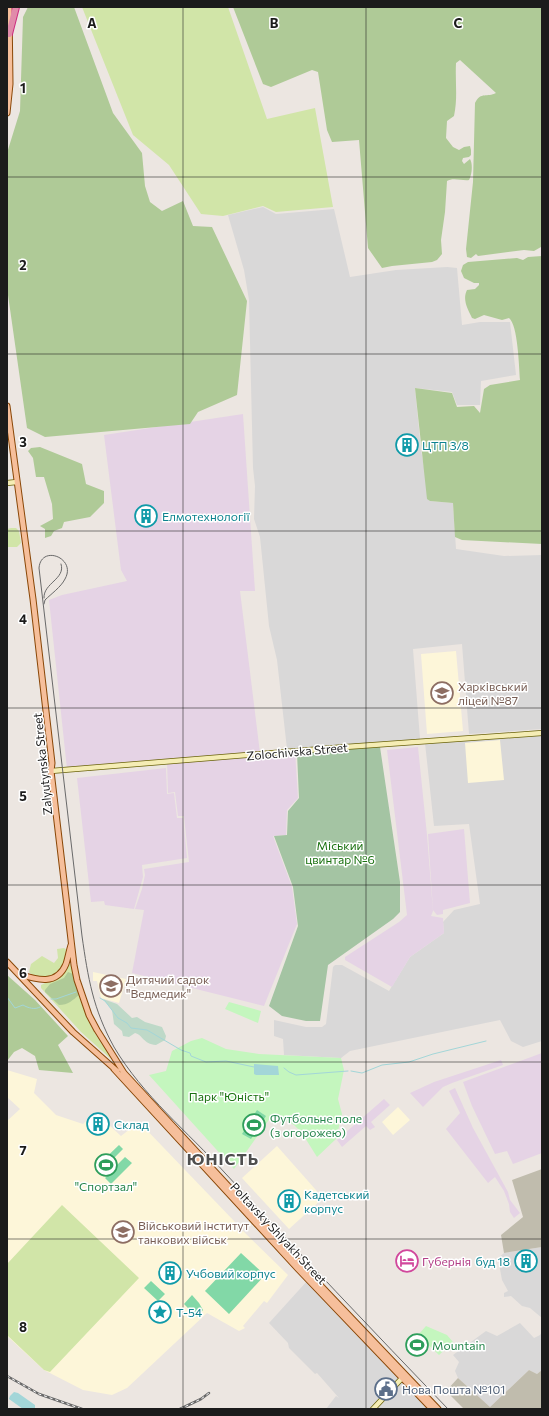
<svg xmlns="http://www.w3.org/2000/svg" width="549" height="1416" viewBox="0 0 549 1416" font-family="Commissioner,sans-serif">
  <rect width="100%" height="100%" fill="#ece6e1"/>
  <path fill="#d9d8d8" d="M263 207 276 214 334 209 350 277 396 270 447 267 457 268 462 325 480 322H510L516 375 481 381 480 405H457L452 392 415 388 421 450 430 501 453 503 456 549 504 556 542 555V729L469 734 462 644 413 649 420 739 287 749 277 660 269 626 260 537 254 519 255 486 253 468 249 300 244 270 228 215Z
    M542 735V1041L523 1047 511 1041 500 1020 350 1051 341 1058 284 1055 283 1039 274 1036V1020L306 1027H322L326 1024 333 967 335 965H342L389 991 410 957 444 933 443 922 454 910 480 904 469 824 434 826 425 743Z
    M542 1247V1318L530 1308 522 1306 511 1296 504 1297V1293L508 1291 502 1280 498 1258 504 1253Z
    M308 1280 431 1409H326L336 1396 339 1398 317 1373 315 1374 289 1348 288 1343 269 1323Z
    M520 1323 534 1338 540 1335 542 1332V1370L537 1374 529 1370 490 1407 458 1378 455 1371 459 1362 453 1355 486 1331 497 1336Z"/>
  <path fill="#e5d3e5" d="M243 414 255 591H240L260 753 295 751 298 798 287 810 286 835 273 836 292 887 297 924 264 1006 132 973 144 910 135 909 142 889 145 875 144 869 189 862 184 817V816H178L175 792 168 793 167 761 67 769 49 600 62 595 127 581 121 570 104 435Z
    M418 747 427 835 433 911 431 916 443 918 444 933 410 957 392 987 345 960V957L399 922 407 915 387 750Z
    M166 768 167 794 174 793 177 818H183L187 858 142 865 143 877 134 909 105 905 104 901 91 902 77 778Z
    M464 829 470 903 443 910V914L437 915 433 910 428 834Z
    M542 1053V1153L513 1164 507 1151 495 1154 472 1106 463 1082Z
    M501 1060 503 1065 452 1083 443 1087 423 1107 410 1093 434 1082Z
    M455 1088 473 1128 508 1192 510 1200 520 1213 514 1218 510 1212 509 1204 504 1191 495 1177 488 1183 446 1129 460 1113 449 1091Z
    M384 1099 390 1105 371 1122 375 1127 370 1130 366 1126 342 1147 337 1140Z"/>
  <path fill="#fdf6d9" d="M456 651 463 731 427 734 421 654Z
    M500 740 504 780 468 783 465 743Z
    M93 972 126 979 119 1003 101 998 97 981H93Z
    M7 1070 37 1079 34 1093 56 1115 83 1124 95 1112 121 1136 139 1122 235 1222 232 1225 240 1233 243 1231 288 1275 267 1303 264 1301 243 1326 245 1328 239 1331 207 1313 127 1388 112 1395 83 1390 44 1370 7 1336V1121L20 1109 7 1097Z
    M398 1107 410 1120 393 1135 382 1122Z
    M277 1146 323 1198 289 1229 242 1178Z"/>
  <path fill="#c0bcad" d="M542 1169V1247L504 1253 501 1235 523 1217 512 1180Z
    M529 1370 537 1374 542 1370V1409H464L446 1391 458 1378 490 1407Z"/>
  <path fill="#d1e5a8" d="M82 7H228L267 119 315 108 333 207 276 212 263 206 223 216 201 214 169 165 133 135Z
    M11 528H16L19 531 21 543 17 547H7V529Z
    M64 948 67 950C66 972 56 978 35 977L29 972 31 964 42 956 54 963 58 958 57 949Z
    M69 964 72 965C76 989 84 1014 96 1035 101 1043 109 1051 111 1059L81 1032 41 988V985C53 980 62 975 69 964Z
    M62 1205 139 1278 50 1372 44 1370 7 1335V1264Z"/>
  <path fill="#afca97" d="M28 7H74L113 113 142 153 145 186 150 202 162 211 183 201 193 226 212 227 247 301 237 395 198 412 190 424 45 437 27 428 7 288V153L20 111 23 17Z
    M233 7H542L541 247 534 251 524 250 478 256 476 254 471 258 467 257 466 249 473 182 475 103C481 91 487 98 496 93L460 60 456 63C455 82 458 97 454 116L447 121 446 138 453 147 459 150 464 147 470 146 471 150V155L469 157 463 158 462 161 464 164 470 159C473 164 472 175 469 180 462 181 453 177 447 181L445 212 441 240 442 254 437 260 432 262 392 266 382 268 368 248 359 140 332 142 327 130 318 72 312 70 271 87 263 84Z
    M542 256V544L462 540 455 537 453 503 430 501 427 499 415 388 452 393 457 407 474 406 480 413 484 389 490 385 520 380C519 367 518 325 509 318L502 320 484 315 475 319 472 318C468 309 462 300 467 290L475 289 479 285V283H474L464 278 461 271 463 265 468 262 517 258 523 260 528 257Z
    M40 447 82 464 86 484 104 491V503L90 517 64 522 62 528 54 531 51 536 45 538V529L40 526 53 519 52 504 44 477H36L33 458 28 451 31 448Z
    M68 972 73 974 79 995C73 1000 68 1005 59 1005L45 992V990L50 984 64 978Z
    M7 975 35 1000 68 1036 58 1045 73 1073 39 1070 35 1056 22 1048 14 1052 7 1061Z"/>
  <path fill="#bed9c8" d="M103 999 117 1004 132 1018 137 1017 145 1022 162 1027 166 1036 165 1040 156 1045C143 1044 143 1035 135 1033L129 1037 123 1036 122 1031 114 1024 112 1010Z"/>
  <path fill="#a4c4a3" d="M380 747 400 882V912L393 919 328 965 320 1021H306L282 1016 269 1006 298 926 293 887 274 836 287 835 288 811 299 798 297 753Z"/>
  <path fill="#c4f6be" d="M229 1002 261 1011 258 1023 225 1009Z
    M202 1038 226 1049 259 1054 341 1058 344 1070 338 1099 342 1114 336 1139 317 1157 302 1133 294 1125 273 1114 234 1169 149 1075 166 1071 172 1051 191 1041Z
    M426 1326 447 1335 453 1342 439 1355 418 1335Z"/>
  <path fill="#82d8a7" d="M257 1110 266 1116 251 1139 242 1134Z
    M119 1145 123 1149 110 1162 115 1167 125 1157 132 1163 111 1184 105 1178 110 1173 105 1168 100 1172 95 1168Z
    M241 1253 265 1275 229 1314 205 1291Z
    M151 1281 165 1294 158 1301 144 1288Z
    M192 1295 199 1303 203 1310 197 1317 184 1304Z"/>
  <path fill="#a3d6d8" d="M254 1064 278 1066 279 1075H256L254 1074Z
    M14 1392 18 1393 35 1405V1408L23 1409 9 1399 10 1396Z"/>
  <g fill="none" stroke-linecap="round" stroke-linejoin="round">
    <path stroke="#a3d6d8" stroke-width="1" d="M7 997 15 1008 23 1005C28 1008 35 1010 40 1007
      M100 998 105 1001 118 1018 127 1023 131 1028 147 1030 181 1050 190 1053 191 1056 206 1062 226 1061 254 1067
      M51 999H56L76 992
      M284 1068 289 1072 296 1075 348 1071
      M351 1071 362 1073 382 1065 409 1062 433 1054 486 1041"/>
    <g stroke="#6a630a" stroke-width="6">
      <path id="secondary" d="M7 483 17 482
        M51 771 345 747 542 733
        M373 1409 404 1376"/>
    </g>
    <g stroke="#8a4707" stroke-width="7">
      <path id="primary" d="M7 113 10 84 9 7
        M7 406 33 599 52 763 51 771 74 965 77 980 89 1015 97 1030 124 1073 301 1265 438 1409
        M7 962 73 1032 117 1071
        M19 974C37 980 57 986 66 964 68 958 69 951 71 945
        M114 1069 298 1269 432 1409"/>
    </g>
    <g stroke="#cc2c80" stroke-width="8">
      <path id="highway" d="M9 34 16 7"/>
    </g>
    <use href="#secondary" stroke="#f5edb5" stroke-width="4.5"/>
    <use href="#primary" stroke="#f6bf9b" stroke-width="5"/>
    <use href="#highway" stroke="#e18baa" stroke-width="6"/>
    <path stroke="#696969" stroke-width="1" d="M44 598C43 583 66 579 61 564
      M44 604 45 600C51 594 61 587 65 579 77 558 41 544 39 568L82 936C88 978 93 1009 114 1047 143 1096 188 1132 225 1173 299 1253 373 1331 448 1409"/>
    <g stroke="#696969" stroke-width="2.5">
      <path id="rail" d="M7 1376 39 1394 82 1409
        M180 1409 201 1399 209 1393"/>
    </g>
    <use href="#rail" stroke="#fff" stroke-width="1" stroke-dasharray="3" stroke-linecap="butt"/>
  </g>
  <path fill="none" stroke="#1b1b1b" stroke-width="1" stroke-opacity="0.55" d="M183 7V1409M366 7V1409M7 177H542M7 354H542M7 531H542M7 708H542M7 885H542M7 1062H542M7 1239H542"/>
  <defs>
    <g id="building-ring" transform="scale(1.15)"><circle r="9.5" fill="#fff" stroke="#0f9aa8" stroke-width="1.5"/><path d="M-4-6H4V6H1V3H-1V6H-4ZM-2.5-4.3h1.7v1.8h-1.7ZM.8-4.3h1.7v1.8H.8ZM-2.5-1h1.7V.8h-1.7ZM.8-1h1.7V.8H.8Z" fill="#0f9aa8"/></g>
    <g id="school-ring" transform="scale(1.15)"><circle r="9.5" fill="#fff" stroke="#8d6e63" stroke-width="1.5"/><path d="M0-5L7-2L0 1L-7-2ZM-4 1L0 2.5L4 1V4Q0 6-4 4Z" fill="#8d6e63"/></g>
    <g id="stadium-ring" transform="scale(1.15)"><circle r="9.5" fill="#fff" stroke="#2e9e5b" stroke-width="1.5"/><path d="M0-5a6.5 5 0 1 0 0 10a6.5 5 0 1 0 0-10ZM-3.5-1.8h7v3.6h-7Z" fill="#2e9e5b"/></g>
    <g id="university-ring" transform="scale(1.15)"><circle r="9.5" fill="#fff" stroke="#8d6e63" stroke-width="1.5"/><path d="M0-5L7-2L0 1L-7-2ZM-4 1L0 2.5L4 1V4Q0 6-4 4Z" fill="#8d6e63"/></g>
    <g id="hotel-ring" transform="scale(1.15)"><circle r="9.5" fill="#fff" stroke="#d1479c" stroke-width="1.5"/><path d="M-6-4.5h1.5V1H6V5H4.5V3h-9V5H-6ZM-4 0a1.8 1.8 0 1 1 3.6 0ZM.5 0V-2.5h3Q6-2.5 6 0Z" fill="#d1479c"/></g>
    <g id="sight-ring" transform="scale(1.15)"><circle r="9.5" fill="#fff" stroke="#0f9aa8" stroke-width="1.5"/><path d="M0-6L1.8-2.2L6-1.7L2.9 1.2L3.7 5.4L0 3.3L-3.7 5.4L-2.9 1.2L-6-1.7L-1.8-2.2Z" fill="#0f9aa8"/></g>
    <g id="civic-ring" transform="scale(1.15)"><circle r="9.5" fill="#fff" stroke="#5c6f8a" stroke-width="1.5"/><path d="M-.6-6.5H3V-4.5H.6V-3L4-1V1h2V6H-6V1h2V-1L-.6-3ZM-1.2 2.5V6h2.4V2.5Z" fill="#5c6f8a"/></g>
  </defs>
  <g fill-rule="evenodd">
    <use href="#building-ring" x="407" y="445"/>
    <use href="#building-ring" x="146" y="516"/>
    <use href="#school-ring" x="442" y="693"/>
    <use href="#school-ring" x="111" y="986"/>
    <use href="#building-ring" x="98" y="1124"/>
    <use href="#stadium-ring" x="254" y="1125"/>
    <use href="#stadium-ring" x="106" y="1165"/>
    <use href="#building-ring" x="289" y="1201"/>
    <use href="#university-ring" x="123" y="1232"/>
    <use href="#hotel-ring" x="407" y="1261"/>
    <use href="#building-ring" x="526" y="1261"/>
    <use href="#building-ring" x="170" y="1273"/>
    <use href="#sight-ring" x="160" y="1312"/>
    <use href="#stadium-ring" x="417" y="1345"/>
    <use href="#civic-ring" x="386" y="1389"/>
  </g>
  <g text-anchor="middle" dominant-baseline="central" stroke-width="3" stroke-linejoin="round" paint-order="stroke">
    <g font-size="12" fill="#0d838f" stroke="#fff" text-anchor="start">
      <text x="422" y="445">ЦТП 3/8</text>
      <text x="162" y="516">Елмотехнології</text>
      <text x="114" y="1124">Склад</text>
      <text x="304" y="1194">Кадетський<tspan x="304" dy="14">корпус</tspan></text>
      <text x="510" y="1261" text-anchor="end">буд 18</text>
      <text x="186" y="1273">Учбовий корпус</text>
      <text x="176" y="1312">Т-54</text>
    </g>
    <g font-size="12" fill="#785e54" stroke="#fff" text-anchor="start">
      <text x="458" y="686">Харківський<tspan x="458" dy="14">ліцей №87</tspan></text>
      <text x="126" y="979">Дитячий садок<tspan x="126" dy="14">"Ведмедик"</tspan></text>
      <text x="138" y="1225">Військовий інститут<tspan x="138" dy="14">танкових військ</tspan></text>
    </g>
    <g font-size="12" fill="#1b1b1b" stroke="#fff">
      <text transform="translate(297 751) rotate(-5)">Zolochivska Street</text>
      <text transform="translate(42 764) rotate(-96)">Zalyutynska Street</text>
      <text transform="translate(279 1233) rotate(47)">Poltavsky Shlyakh Street</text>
    </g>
    <g font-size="12" fill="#1a7110" stroke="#fff">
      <text x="340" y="845">Міський<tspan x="340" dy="14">цвинтар №6</tspan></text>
      <text x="229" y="1096">Парк "Юність"</text>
    </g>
    <g font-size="12" fill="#27864d" stroke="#fff" text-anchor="start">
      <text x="270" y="1118">Футбольне поле<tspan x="270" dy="14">(з огорожею)</tspan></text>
      <text x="106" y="1186" text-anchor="middle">"Спортзал"</text>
      <text x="432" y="1345">Mountain</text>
    </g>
    <g font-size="12" fill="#b23c85" stroke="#fff" text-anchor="start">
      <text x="422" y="1261">Губернія</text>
    </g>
    <g font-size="12" fill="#4e5e75" stroke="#fff" text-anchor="start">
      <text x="402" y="1389">Нова Пошта №101</text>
    </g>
    <g font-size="16" font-weight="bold" letter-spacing="1" fill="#4e4e4e" stroke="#fff">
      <text x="223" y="1158">ЮНІСТЬ</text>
    </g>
  </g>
  <g font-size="13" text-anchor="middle" font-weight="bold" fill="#1b1b1b" stroke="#fff" stroke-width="3" stroke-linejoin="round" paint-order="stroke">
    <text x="92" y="28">A</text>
    <text x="274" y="28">B</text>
    <text x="458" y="28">C</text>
    <text x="23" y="93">1</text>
    <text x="23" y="270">2</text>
    <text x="23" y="447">3</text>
    <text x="23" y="624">4</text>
    <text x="23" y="801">5</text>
    <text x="23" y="978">6</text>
    <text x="23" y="1155">7</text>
    <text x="23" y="1332">8</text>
  </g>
  <rect width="549" height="1416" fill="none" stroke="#1b1b1b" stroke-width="16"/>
</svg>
